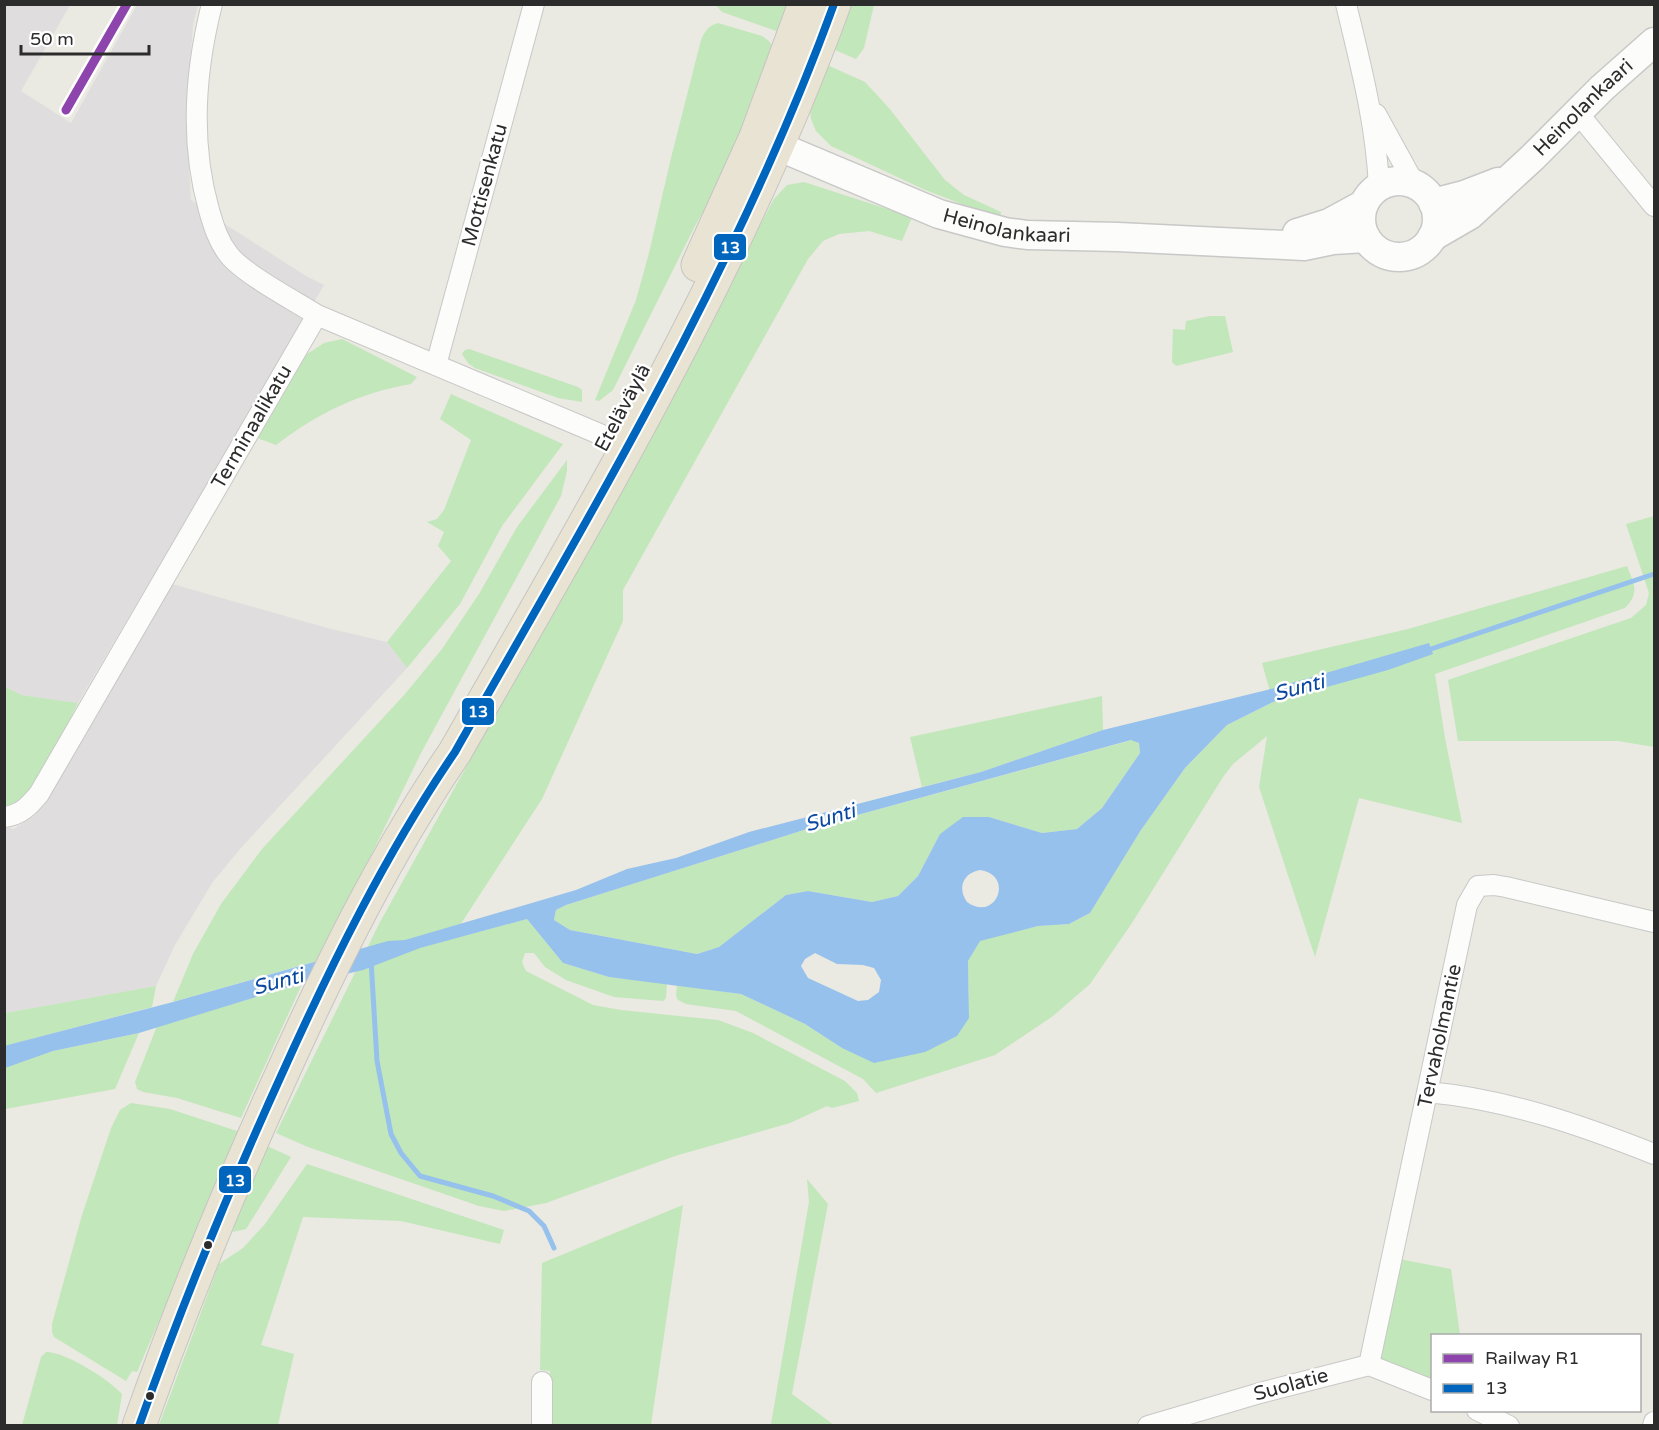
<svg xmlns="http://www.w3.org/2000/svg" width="1659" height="1430" viewBox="0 0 1659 1430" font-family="'Varela Round',sans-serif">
  <rect width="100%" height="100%" fill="#eae9e2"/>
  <path fill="#dfdddd" d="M5 5H70L21 91 71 123 137 5H198L193 24 186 118 191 200 217 219 306 276 324 285 78 703 20 695 5 686Z
    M172 584 331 629 387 642 407 668 240 849 212 883 175 945 156 986 5 1013 4 827 14 829 35 815Z"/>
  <path fill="#c2e7ba" d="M716 5H797L785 34 722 12Z
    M842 5H874L864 48 856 59 828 47Z
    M718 23 762 36 769 41 777 54 747 135 695 226 613 390 599 401 595 400 636 300 649 253 671 158 701 40C705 31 708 26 718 23Z
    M825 64 865 82 889 108 945 180 964 195 1001 212 1000 219 923 189 831 146 816 131 811 119 809 104Z
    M804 182 912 217 902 241 869 231 839 234 823 241 808 259 623 590V621L542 799 451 939 527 919 563 963 609 977 667 983 666 998 663 1001 614 997 566 980 545 967 534 953H525L522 962 526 971 593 1005 621 1010 718 1020 753 1033 845 1081 857 1093 859 1101 832 1108 827 1106 790 1123 675 1156 546 1203 504 1211 479 1206 308 1147 276 1133 379 924 560 598 774 199 787 185Z
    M1210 316H1225L1233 352 1176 366 1172 362 1173 329 1185 330 1186 321Z
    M342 339 417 377 411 384C359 393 318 413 276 445L257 438 304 356 324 343Z
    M469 349 578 387 582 390V402L558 398 475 368 468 363 462 354 465 350Z
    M451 394 563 444 502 526 460 604 407 668 387 642 451 561 438 546 444 532 427 522 437 519 444 510 471 440 440 419Z
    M567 460V471L561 496 421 753 320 960 173 1002 193 954 221 904 262 849 405 694 442 649 479 594 517 527Z
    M1654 516V747L1618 741H1458L1448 680 1631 618 1646 605 1649 593 1626 524Z
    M1627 566C1634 584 1640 593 1625 608L1435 674 1445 738 1462 823 1359 798 1315 957 1259 787 1267 736 1233 764 1223 777 1132 923 1090 984 1053 1016 995 1055 876 1093 863 1079 736 1011 686 1004 678 1000 676 996 677 985 741 994 805 1024 842 1048 969 1018 968 961 980 940 1038 926 1069 924 1090 913 1141 830 1185 768 1227 725 1273 702 1262 663 1408 629Z
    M4 686 21 695 78 703C65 728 40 788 18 803 14 805 9 806 4 807Z
    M1102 696 1103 730 981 772 922 787 910 737Z
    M1132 740 1139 743 1140 753 1102 808 1077 829 1042 833 989 817 940 834 918 876 898 896 872 902 808 891 786 895 719 947 697 954 570 930 554 920 556 910 566 905 810 828Z
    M156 986 152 1007 5 1046V1013Z
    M301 986 241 1118 177 1098 143 1092 137 1089 135 1082 157 1026 282 989Z
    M139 1033 115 1089 5 1109 4 1068 53 1051Z
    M131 1103 170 1109 240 1132 137 1372 132 1371 126 1381 54 1337 52 1332V1324L82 1215 111 1128 120 1110Z
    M267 1146 291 1157 246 1229 233 1232 238 1209Z
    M307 1164 504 1230 500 1244 401 1221 303 1217 261 1345 294 1354 278 1425H159L219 1264 243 1248 265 1224Z
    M807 1179 828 1204 792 1394 834 1425H729L771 1424 809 1202Z
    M683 1205 651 1425H549L550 1371 540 1370 542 1263Z
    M1399 1259 1451 1269 1460 1335 1432 1336V1382L1379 1359Z
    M46 1352C66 1352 108 1379 122 1394L117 1425H22L41 1357Z"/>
  <path fill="#95c1ec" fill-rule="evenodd" d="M1429 643 1433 654 1388 670 1273 702 1227 725 1185 768 1141 830 1090 913 1069 924 1038 926 980 941 968 961 969 1018 957 1036 925 1052 874 1063 842 1048 805 1024 741 994 609 977 563 963 527 919 420 948 363 970 282 989 139 1033 53 1051 5 1068 4 1046 173 1002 388 941 405 940 576 890 627 869 676 858 749 832 981 772 1103 730 1267 690ZM1131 740 1139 743 1140 753 1102 808 1077 829 1042 833 989 817H963L940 834 918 876 898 896 872 902 808 891 786 895 719 947 697 954 570 930 554 920 556 910 566 905 810 828ZM980 870C1015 875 996 923 967 902 957 888 963 873 980 870ZM815 953 837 964 863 965 874 968 881 980 879 992 868 1000 858 1001 808 978 801 966 805 959Z"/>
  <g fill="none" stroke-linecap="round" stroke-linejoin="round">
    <path stroke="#95c1ec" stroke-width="5" d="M1431 649 1654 574
      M371 960 377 1061 391 1134 401 1153 420 1176 493 1196 529 1211 544 1226 554 1248"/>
    <g stroke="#c8c8c7" stroke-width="22">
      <path id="street" d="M212 4C195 71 190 143 209 210 214 227 218 241 229 255 244 274 295 301 317 315
        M1346 4C1361 67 1376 123 1379 187
        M1577 112 1654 206
        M1376 114 1415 185
        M436 365 534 4
        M4 817C21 815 29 806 39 794L317 315 628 446
        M1427 1092C1506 1099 1581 1125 1654 1154
        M1369 1365 1467 905 1478 886 1494 885 1506 887 1654 922
        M542 1382V1426
        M1477 1410 1509 1426
        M1148 1426 1260 1393 1369 1365 1432 1390
        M1653 1426 1654 1422"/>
    </g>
    <g stroke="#c8c8c7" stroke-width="31">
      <g id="secondary">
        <path id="s1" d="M756 137 939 214 1005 232 1027 235 1118 237 1304 246 1333 240 1366 238"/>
        <circle cx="1399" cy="219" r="38"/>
        <path d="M1433 203 1464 195 1498 182"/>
        <path d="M1297 233 1329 223 1364 204"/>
        <path id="s2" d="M1432 237 1470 215 1532 158 1602 88 1654 42"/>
      </g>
    </g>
    <g stroke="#c6c5c2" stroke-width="35">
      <path id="highway" d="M698 265 756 137 805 4
        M139 1426C181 1307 229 1190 281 1076 331 965 386 853 455 752 593 509 738 268 834 4"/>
    </g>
    <use href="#street" stroke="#fcfcfb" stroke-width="20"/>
    <use href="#secondary" stroke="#fcfcfb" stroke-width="28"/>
    <use href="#highway" stroke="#e9e3d4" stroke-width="33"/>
    <g stroke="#fff" stroke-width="12">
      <path id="bus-1" d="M139 1426C181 1307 229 1190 281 1076 331 965 386 853 455 752 593 509 738 268 834 4"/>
    </g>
    <use href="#bus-1" stroke="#0065bd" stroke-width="8"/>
    <g stroke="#fff" stroke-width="14">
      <path id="rail-1" d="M66 110 127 4"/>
    </g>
    <use href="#rail-1" stroke="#8e44ad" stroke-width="9"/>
  </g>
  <g fill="#2c2c2c" stroke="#fff" stroke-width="2">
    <circle cx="208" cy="1245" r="5"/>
    <circle cx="150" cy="1396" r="5"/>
  </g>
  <g text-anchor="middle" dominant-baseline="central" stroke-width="5" stroke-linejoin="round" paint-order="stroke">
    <g font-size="20" fill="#2c2c2c" stroke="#fff">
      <text stroke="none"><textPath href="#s2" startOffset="200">Heinolankaari</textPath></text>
      <text transform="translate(485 185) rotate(-75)">Mottisenkatu</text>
      <text stroke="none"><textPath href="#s1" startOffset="268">Heinolankaari</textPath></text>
      <text transform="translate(623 408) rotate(-62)">Eteläväylä</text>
      <text transform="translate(252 427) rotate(-60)">Terminaalikatu</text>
      <text transform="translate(1440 1036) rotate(-78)">Tervaholmantie</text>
      <text transform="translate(1291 1385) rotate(-15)">Suolatie</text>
    </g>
    <g font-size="21" font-style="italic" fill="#0b49a1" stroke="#fff">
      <text transform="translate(1299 688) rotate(-15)">Sunti</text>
      <text transform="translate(830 818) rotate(-17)">Sunti</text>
      <text transform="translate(278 982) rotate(-15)">Sunti</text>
    </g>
  </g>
  <g stroke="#fff" stroke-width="2">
    <rect x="713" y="233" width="34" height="28" rx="6" fill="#0065bd"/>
    <rect x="461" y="697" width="34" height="29" rx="6" fill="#0065bd"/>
    <rect x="218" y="1165" width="34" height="29" rx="6" fill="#0065bd"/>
  </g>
  <g font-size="16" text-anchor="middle" font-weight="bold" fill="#fff">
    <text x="730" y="253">13</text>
    <text x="478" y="717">13</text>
    <text x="235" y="1186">13</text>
  </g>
  <rect width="1659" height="1430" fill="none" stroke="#2c2c2c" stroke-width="12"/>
  <rect x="1431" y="1334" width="210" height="78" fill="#ffffff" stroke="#ababab" stroke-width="1.5"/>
  <rect x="1443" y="1354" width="30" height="9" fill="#8e44ad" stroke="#ababab" stroke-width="1.5"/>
  <text x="1485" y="1364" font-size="18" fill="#2c2c2c">Railway R1</text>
  <rect x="1443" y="1384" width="30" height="9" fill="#0065bd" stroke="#ababab" stroke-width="1.5"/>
  <text x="1485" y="1394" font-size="18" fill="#2c2c2c">13</text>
  <path d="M21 45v9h128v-9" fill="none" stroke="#2c2c2c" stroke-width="3"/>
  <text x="30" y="45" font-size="18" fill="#2c2c2c" stroke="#ffffff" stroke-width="4.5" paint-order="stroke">50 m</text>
</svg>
